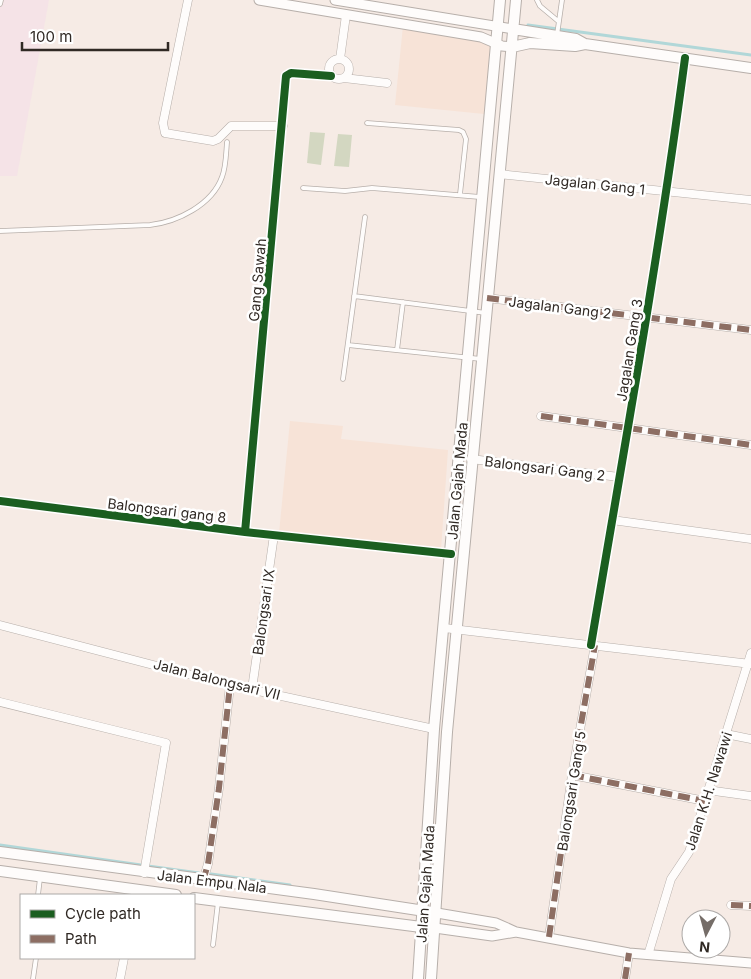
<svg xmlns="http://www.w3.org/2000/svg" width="751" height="979" viewBox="0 0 751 979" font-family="Inter,sans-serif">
  <rect width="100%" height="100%" fill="#f6ebe5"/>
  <path fill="#f5e3e7" d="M0 0H49L17 176H0Z"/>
  <path fill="#f7e3d7" d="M403 26 485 40 491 47 484 114 395 105Z
    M290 421 343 426 341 439 448 450 441 550 279 533Z"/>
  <path fill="#d3d7c1" d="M310 132 325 133 321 165 307 163Z
    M338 134 352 135 349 167 334 166Z"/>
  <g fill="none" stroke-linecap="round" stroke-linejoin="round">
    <path stroke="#b1d7d8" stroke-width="3" d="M528 25 751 55
      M0 845 141 865
      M148 866 199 873
      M211 874 290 885"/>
    <g stroke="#b7afaa" stroke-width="5.5">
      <path id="service" d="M537 0 540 6 558 21
        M0 4 1 0
        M557 35 562 0
        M367 123 459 130 463 132 466 139 460 194
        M303 188 345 191 372 188 480 197
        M0 231 150 225C177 222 212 205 222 177 226 167 226 154 227 142
        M354 296 486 313
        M348 345 481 359
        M397 350 403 302
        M343 379 365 217
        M38 895 40 878
        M213 945 218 902
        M33 979 36 958"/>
    </g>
    <g stroke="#b7afaa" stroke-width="9">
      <path id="minor" d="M188 0 163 123 165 133 213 141 218 139 231 126H283
        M329 69a10 10 0 1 1 20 0a10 10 0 1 1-20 0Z
        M340 59 346 15
        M344 78 387 83
        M499 174 751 200
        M487 298 751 330
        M541 416 751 445
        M471 459 619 477
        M0 501 245 532 451 554
        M612 520 751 539
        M245 532 286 76 291 73 331 76
        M0 625 230 685 434 729
        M444 628 751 664
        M591 645C624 449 659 255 685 58
        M252 689 274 535
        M0 702 166 743 144 873
        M726 734 751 739
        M572 775 705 801
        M707 790 751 796
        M203 881 208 864 219 788 230 685
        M731 905 751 906
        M549 937 572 775 595 645
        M648 955 671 879 689 852 751 653
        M120 979 124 958
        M625 979 629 953"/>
    </g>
    <g stroke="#b7afaa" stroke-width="11">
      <path id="tertiary" d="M259 0 481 37 502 46 512 47
        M335 0 513 29
        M437 913 496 923 516 932 629 953 751 963
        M435 928 492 936 516 932"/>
    </g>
    <g stroke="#b7afaa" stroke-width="12">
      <path id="secondary" d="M513 29 576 39 585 44 751 68
        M512 47 530 43 575 46 585 44
        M0 852 314 894 431 912
        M0 871 176 895
        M194 898 429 928
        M418 979 434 729 500 0
        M431 979 447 732 516 0"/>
    </g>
    <use href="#service" stroke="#fefcfb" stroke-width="4"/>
    <use href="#minor" stroke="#fefcfb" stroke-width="8"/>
    <use href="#tertiary" stroke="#fefcfb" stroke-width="9"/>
    <use href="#secondary" stroke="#fefcfb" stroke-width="10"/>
    <path stroke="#8d6e63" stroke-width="6" stroke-dasharray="12 6" stroke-linecap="butt" d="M487 298 751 330
      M541 416 751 445
      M572 775 705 801
      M203 881 208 864 219 788 230 685
      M731 905 751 906
      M549 937 572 775 595 645
      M625 979 629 953"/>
    <g stroke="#fff" stroke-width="11">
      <path id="cycleway" d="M0 501 245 532 451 554
        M245 532 286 76 291 73 331 76
        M591 645C624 449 659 255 685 58"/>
    </g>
    <use href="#cycleway" stroke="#1b5e20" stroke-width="8"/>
  </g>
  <g text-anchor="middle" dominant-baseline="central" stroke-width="5" stroke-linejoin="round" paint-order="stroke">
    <g font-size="14" fill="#302924" stroke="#fff">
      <text transform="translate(595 184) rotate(6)">Jagalan Gang 1</text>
      <text transform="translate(257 280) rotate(-85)">Gang Sawah</text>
      <text transform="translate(560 307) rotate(7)">Jagalan Gang 2</text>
      <text transform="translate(629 350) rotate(-81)">Jagalan Gang 3</text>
      <text transform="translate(545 468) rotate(7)">Balongsari Gang 2</text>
      <text transform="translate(457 481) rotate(-85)">Jalan Gajah Mada</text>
      <text transform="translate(167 510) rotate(7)">Balongsari gang 8</text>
      <text transform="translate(263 612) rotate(-82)">Balongsari IX</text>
      <text transform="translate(217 679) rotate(14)">Jalan Balongsari VII</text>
      <text transform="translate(571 791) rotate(-81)">Balongsari Gang 5</text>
      <text transform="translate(708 791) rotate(-72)">Jalan K.H. Nawawi</text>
      <text transform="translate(212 881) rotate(7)">Jalan Empu Nala</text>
      <text transform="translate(425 884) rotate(-86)">Jalan Gajah Mada</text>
    </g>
  </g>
  <rect x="20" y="894" width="175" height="65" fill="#ffffff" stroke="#aca9a7"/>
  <rect x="30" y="910" width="25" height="8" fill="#1b5e20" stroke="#aca9a7"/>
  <text x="65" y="919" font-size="15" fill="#302924">Cycle path</text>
  <rect x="30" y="935" width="25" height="8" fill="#8d6e63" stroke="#aca9a7"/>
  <text x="65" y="944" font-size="15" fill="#302924">Path</text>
  <g transform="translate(706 934) rotate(186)"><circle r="24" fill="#ffffff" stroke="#aca9a7"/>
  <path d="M0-4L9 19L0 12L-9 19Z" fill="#756d68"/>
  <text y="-8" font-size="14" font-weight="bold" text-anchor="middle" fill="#302924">N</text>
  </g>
  <path d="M22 42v8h146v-8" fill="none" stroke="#302924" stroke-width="2.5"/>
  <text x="30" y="42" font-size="15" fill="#302924" stroke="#ffffff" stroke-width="4" paint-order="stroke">100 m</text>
</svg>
